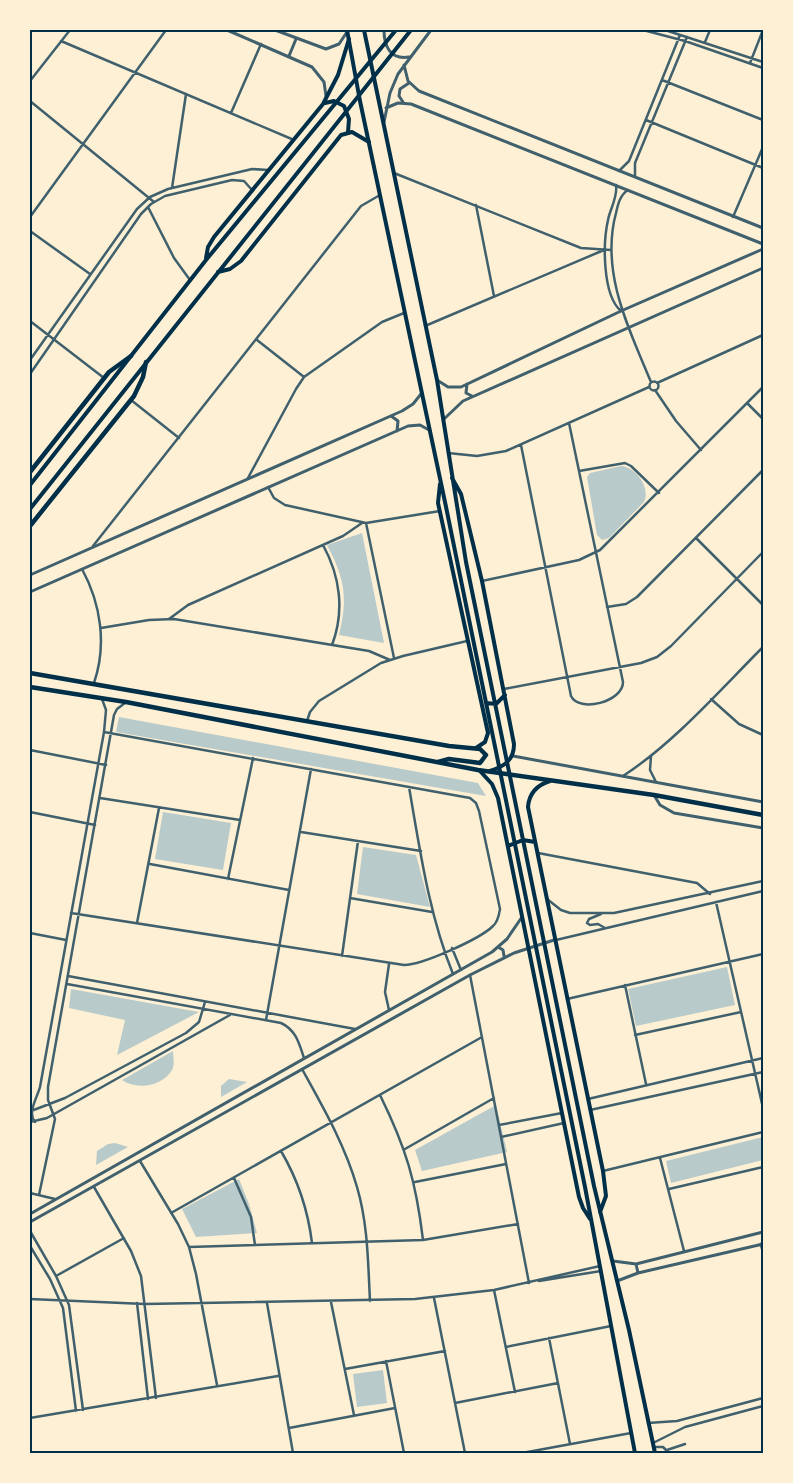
<svg xmlns="http://www.w3.org/2000/svg" width="793" height="1483" viewBox="0 0 793 1483" font-family="'PT Serif',serif">
  <rect width="100%" height="100%" fill="#fdf0d5"/>
  <path fill="#b9caca" d="M621 466C636 467 651 488 644 502L609 538 602 540 597 535 587 477 590 473Z
    M362 533 384 643 339 635C348 598 345 579 327 545Z
    M119 717 478 783 486 796 116 732Z
    M163 812 231 823 223 870 155 859Z
    M363 847 416 855 430 907 357 894Z
    M727 967 735 1005 636 1026 628 989Z
    M71 989 199 1012 117 1055 125 1020 69 1008Z
    M173 1051C173 1057 175 1064 172 1070 162 1087 136 1090 122 1080Z
    M229 1079 247 1082 221 1097V1086Z
    M496 1105 507 1152 422 1171 415 1150Z
    M763 1137V1160L671 1183 666 1161Z
    M115 1143 128 1147 96 1165 97 1151 108 1144Z
    M239 1179 249 1204 257 1233 196 1237 182 1209Z
    M383 1370 387 1403 357 1407 353 1374Z"/>
  <g fill="none" stroke-linecap="round" stroke-linejoin="round">
    <path stroke="#3f606c" stroke-width="2.5" d="M643 30 685 41 763 68
      M665 30 763 62
      M61 41 294 140
      M705 42 710 30
      M750 63 763 30
      M662 80 763 120
      M30 81 70 30
      M30 101 154 202
      M231 113 261 44
      M646 120 763 168
      M619 171 629 161 680 35
      M394 173 581 248 611 250
      M635 177V163L687 37
      M616 185C618 197 610 209 608 220 603 242 602 295 621 311
      M172 188 186 94
      M628 190C620 195 618 204 616 213 600 272 629 329 651 382
      M476 205 494 296
      M148 207 174 258 190 280
      M30 217 166 30
      M733 217 763 147
      M30 231 90 274
      M30 321 104 378
      M425 326 604 250
      M257 340 304 377
      M30 360 137 209 150 197 168 189 252 169 268 170
      M30 374 141 214 151 204 165 196 232 180 244 181 252 190
      M649.5 386a4.5 4.5 0 1 1 9 0a4.5 4.5 0 1 1-9 0Z
      M657 383 763 335
      M655 390 676 421 701 450
      M131 400 179 438
      M747 403 763 419
      M521 445 571 696C579 713 623 702 623 682L569 423
      M448 453 477 456 506 451 649 387
      M579 471 625 463 631 466 659 493
      M248 478 296 389 304 377 382 322 404 313
      M268 487 274 498 285 505 366 523 440 511
      M366 523 394 658
      M696 538 763 605
      M323 545C340 576 345 611 332 645
      M93 546 361 206 380 195
      M82 569C101 604 107 645 94 683
      M482 581 579 560 600 550 763 387
      M607 607 626 604 637 597 763 470
      M169 619 188 605 343 536 362 523
      M101 628 149 620 174 619 369 651 390 660
      M504 689 641 663 657 657 671 646 763 552
      M711 699 739 724 763 735
      M307 721 310 712 319 701 381 663 403 656 467 641
      M30 750 106 765
      M651 756 650 770 656 782
      M623 776C674 743 720 690 763 647
      M409 787C420 850 429 915 453 974
      M100 798 240 820
      M30 812 95 825
      M301 832 421 851
      M538 853 697 883 710 894
      M150 864 289 890
      M228 879 253 758
      M350 898 432 912
      M547 899 561 910 570 913H614L763 881
      M716 902 763 1108
      M71 913 404 965C422 965 480 939 493 926 498 922 499 915 500 909L479 811 476 803 470 798 104 732
      M601 914 589 919 587 923 590 925 598 924 605 928
      M137 923 159 808
      M30 933 66 940
      M556 940 763 891
      M452 948 461 970
      M342 956 358 841
      M470 975 529 1283
      M68 976 355 1029
      M67 984 281 1023C296 1030 299 1043 304 1058
      M625 985 646 1084
      M567 999 763 954
      M389 1010 385 992 389 964
      M266 1020 311 769
      M635 1035 741 1012
      M302 1069C323 1107 345 1145 357 1187 368 1224 368 1263 370 1301
      M380 1095C406 1148 416 1181 423 1240
      M588 1099 763 1058
      M590 1110 763 1072
      M31 1111 65 1098 186 1033 199 1022 205 1002
      M30 1122 47 1118 230 1015
      M35 1122C27 1113 37 1098 40 1087L104 732 106 710 102 699
      M499 1125 562 1113
      M501 1137 564 1123
      M405 1149 494 1098
      M281 1151C298 1180 308 1210 312 1243
      M660 1158 684 1251
      M140 1161 178 1224 189 1247 196 1274 217 1385
      M603 1171 763 1132
      M234 1178 251 1217 255 1245
      M415 1182 506 1164
      M94 1187 131 1251 141 1276 156 1398
      M669 1189 763 1167
      M30 1193 55 1199
      M39 1195 55 1119 48 1100V1087L114 715 117 709 125 703
      M171 1213 482 1037
      M30 1231 56 1276 69 1305 83 1410
      M30 1246 50 1279 63 1308 76 1411
      M189 1247 423 1240 518 1224
      M56 1276 124 1238
      M539 1281 601 1271
      M494 1290 515 1392
      M434 1298 465 1453
      M30 1299 145 1304 415 1299 494 1290 600 1266
      M331 1302 354 1415
      M137 1303 148 1399
      M267 1303 293 1453
      M549 1338 570 1444
      M506 1347 611 1326
      M386 1361 404 1453
      M345 1369 445 1351
      M455 1403 558 1383
      M30 1418 278 1376
      M648 1423 677 1421 763 1398
      M289 1428 395 1408
      M653 1443 685 1427 763 1406
      M654 1447H663L669 1453
      M667 1450 685 1444
      M522 1453 631 1433"/>
    <path stroke="#3f606c" stroke-width="3" d="M227 30 312 67 324 82 326 96
      M275 30 326 49 339 44 347 32
      M384 30C384 46 390 60 409 57
      M289 56 296 39
      M404 65 408 81 419 91 763 228
      M403 102 399 96 400 89 409 83
      M386 108 398 103 411 104 763 244
      M384 122 390 93 398 74 431 30
      M437 380 448 387H461L621 311 763 249
      M467 384 466 393 472 396
      M391 416 398 421 397 431
      M444 419 463 401 763 268
      M30 575 402 411 413 404 421 394
      M30 592 408 426 420 425 429 430
      M513 756 763 802
      M654 795 660 805 674 813 763 828
      M498 947 503 950 504 956
      M30 1214 492 952 507 939 522 917
      M30 1222 470 975 514 953 554 940
      M761 1244 763 1252
      M613 1261 636 1264 763 1232
      M636 1264 638 1273
      M617 1281 638 1273 763 1244"/>
    <path stroke="#003049" stroke-width="4" d="M325 103 334 101 344 106 349 119 348 132
      M206 258 208 247 214 237 323 104 338 75 349 39
      M218 272 230 269 241 261 341 135 352 132 369 142
      M30 485 206 260 396 30
      M30 509 411 30"/>
    <path stroke="#003049" stroke-width="4" d="M347 30 360 101 445 502 585 1187 635 1453
      M364 30 437 380 466 562 594 1186 629 1330 655 1453
      M452 478 461 494 482 581 514 744C514 760 505 766 490 771
      M440 484 438 503 488 733 485 742 476 748
      M486 703 496 704 505 695
      M480 771 492 784 498 798 579 1197 583 1208 590 1219
      M550 781C537 785 529 794 528 807L603 1171 606 1196 600 1212
      M508 846 523 840 535 842"/>
    <path stroke="#003049" stroke-width="4.5" d="M30 472 109 372 131 356
      M30 526 134 396 143 377 146 362
      M30 673 449 746 480 749 486 755 480 763 449 759 438 762
      M30 687 126 702 478 770 654 795 763 815"/>
  </g>
  <rect width="793" height="1483" fill="none" stroke="#fdf0d5" stroke-width="62"/>
  <rect x="31" y="31" width="731" height="1421" fill="none" stroke="#003049" stroke-width="2"/>
</svg>
